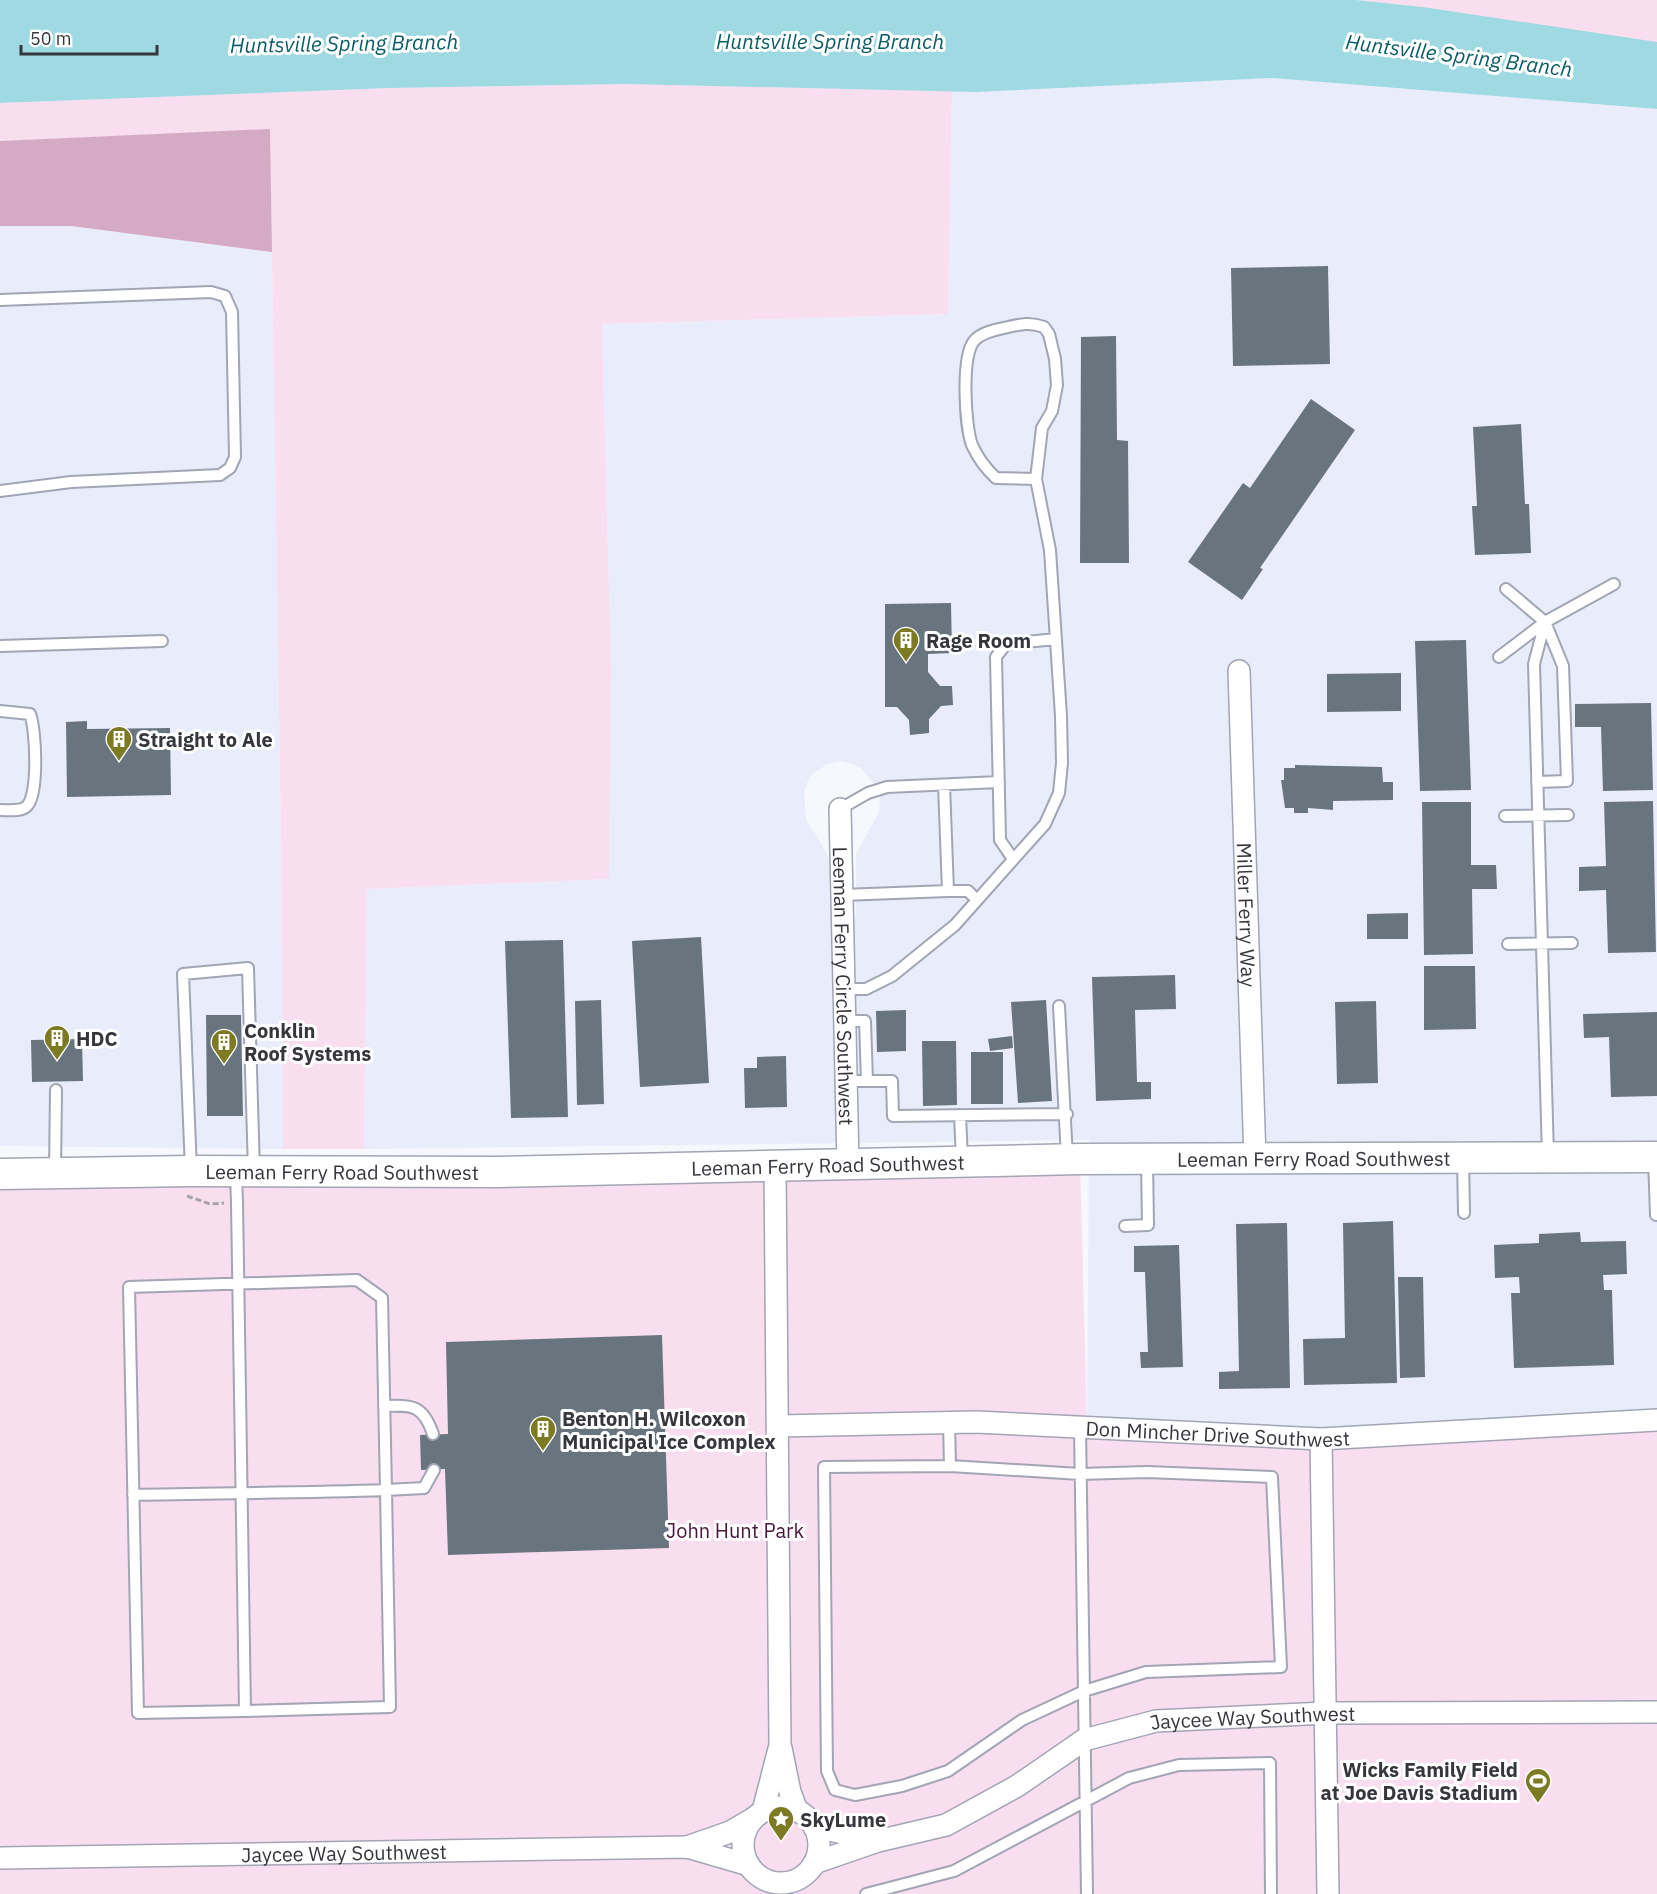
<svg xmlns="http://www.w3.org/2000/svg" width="1657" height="1894" viewBox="0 0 1657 1894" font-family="'IBM Plex Sans',sans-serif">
  <rect width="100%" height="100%" fill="#f6f8fe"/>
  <path fill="#e9edfb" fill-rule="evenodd" d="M1273 78 1657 109V1420L1321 1439 1087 1428 1089 1140 364 1149 367 889 609 879 611 666 602 324 948 314 952 91ZM843 761 860 767 877 787 880 798 879 812 856 854V917H834L833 873 827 854 806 819 804 792 809 778 818 770 828 764Z
    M0 226H71L272 252 281 841 283 1149 0 1146Z"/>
  <path fill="#f9deef" d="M1356 0H1657V43L1423 7Z
    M626 84 952 91 948 314 602 324 611 666 609 879 367 889 364 1149H283L281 841 270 130 0 141V103L389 88Z
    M1080 1159 1087 1428 1321 1439 1657 1420V1894H0V1174Z"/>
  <path fill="#d4aac5" d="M270 129 272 252 71 226H0V141Z"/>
  <path fill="#9fd9e2" d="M0 0H1356L1423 7 1657 42V109L1273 78 976 92 626 84 389 88 0 103Z"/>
  <path fill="#68757f" d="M1328 266 1330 364 1233 366 1231 268Z
    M1116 336 1117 440 1128 441 1129 563H1080L1081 337Z
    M1311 399 1355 430 1260 568 1263 569 1242 600 1188 562 1243 483 1250 488Z
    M1521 424 1525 504H1529L1531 553 1475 555 1472 506H1477L1473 427Z
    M951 603 952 653 928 654V672L940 686H952L953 705 941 706 929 719V733L910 735 909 720 897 707H885V604Z
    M1466 640 1471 790 1420 791 1415 641Z
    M1401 673V711L1327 712V674Z
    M1651 703 1653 790 1603 791 1601 727H1575V704Z
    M87 721V729L170 728 171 795 67 797 66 722Z
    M1295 765 1382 767 1383 782H1393V800L1333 801V810L1308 808V813H1294V808H1285L1281 780H1284V768H1295Z
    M1653 801 1656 952 1608 953 1606 890 1579 891V867L1606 866 1604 802Z
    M1422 802H1471V865H1496L1497 889H1472L1473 954 1424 955Z
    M1408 913V939H1367V914Z
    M701 937 709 1083 640 1087 632 941Z
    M563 940 568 1117 511 1118 505 941Z
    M1424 966H1475L1476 1029 1424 1030Z
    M1175 975 1176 1009 1135 1010 1137 1082H1151V1099L1096 1101 1092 977Z
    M601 1000 604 1104 577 1105 575 1001Z
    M1046 1000 1052 1101 1018 1103 1011 1002Z
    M1376 1001 1378 1083 1337 1084 1335 1002Z
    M906 1010V1051L877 1052 876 1011Z
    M1657 1012V1096L1611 1097 1609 1037 1584 1038 1583 1014Z
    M206 1015H241L243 1116H207Z
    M1012 1036 1013 1048 990 1051 988 1039Z
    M82 1039 83 1081 32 1082 31 1040Z
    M922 1041H956L957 1105 923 1106Z
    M971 1052H1003V1104H971Z
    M786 1056 787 1107 745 1108 744 1068H757V1057Z
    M1393 1221 1397 1383 1304 1385 1303 1339 1345 1338 1343 1223Z
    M1287 1223 1290 1388 1219 1389V1372L1239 1371 1236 1224Z
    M1580 1232 1581 1242 1626 1241 1627 1274 1603 1275 1604 1290H1612L1614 1365 1514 1368 1511 1293H1520L1519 1277 1495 1278 1494 1245 1539 1243V1234Z
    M1179 1245 1183 1367 1141 1368 1140 1352H1148L1145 1272H1134V1246Z
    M1398 1277H1423L1425 1377 1400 1378Z
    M662 1335 669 1548 448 1555 445 1469 421 1470 420 1435 448 1434 446 1342Z"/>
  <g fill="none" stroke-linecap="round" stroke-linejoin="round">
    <g stroke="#a1a5b4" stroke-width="14">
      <path id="lane" d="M0 300 211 292 225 296 232 312 235 457 230 468 220 475 71 482 0 491
        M1506 589 1545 622 1563 666 1567 781 1537 782
        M1545 622 1534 664 1548 1156
        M0 646 162 641
        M1499 657 1545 622 1614 584
        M0 711 30 714C36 729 39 794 27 806 21 812 9 810 0 810
        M840 809 868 793 887 787 999 782
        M1505 816 1568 815
        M1013 859 1000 840 996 657 1006 644 1056 639
        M948 891H968L977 900
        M842 895 948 891 944 785
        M1508 944 1572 943
        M844 989H866L892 976 955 925 1045 824 1059 793 1062 763 1061 716 1050 550 1036 479 1042 428 1052 411 1057 385 1055 359 1049 334 1044 327C1031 322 1021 324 1008 327 998 329 981 332 974 341 961 357 965 426 972 445 978 458 986 469 996 478L1036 479
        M1059 1006 1067 1158
        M845 1021H865L867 1081
        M846 1081H892L893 1116 1067 1114
        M960 1115 962 1160
        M1654 1158 1656 1215
        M1463 1160 1464 1213
        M191 1170 183 974 248 968 254 1171
        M55 1172 56 1090
        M1125 1226 1148 1225 1147 1160
        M384 1406C413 1405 423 1405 433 1434
        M949 1422 950 1466
        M1080 1428 1087 1894
        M950 1466 1080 1474 1147 1472 1272 1477 1281 1667 1146 1672 1084 1691 1022 1720 948 1771 902 1786 855 1795 835 1790 827 1771 824 1467Z
        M133 1495C218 1493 302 1493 386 1490L390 1707 245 1711 237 1202 236 1174
        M245 1711 138 1713 129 1287 357 1280 382 1298 386 1490 424 1488 434 1470
        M866 1894 954 1871 1129 1778 1179 1765 1270 1763 1271 1894"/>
    </g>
    <g stroke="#a1a5b4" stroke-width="24">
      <g id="street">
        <path id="s1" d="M1239 671 1255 1159"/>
        <path id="s2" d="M840 809 848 1164"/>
        <path id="s3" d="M778 1426 976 1422 1321 1439 1657 1420"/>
        <path d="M1321 1439 1328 1894"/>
        <path d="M781 1748 790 1792 797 1811"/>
        <circle cx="781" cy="1845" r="38"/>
        <path d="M763 1811 780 1745 775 1166"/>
        <path d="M814 1827 877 1840"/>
        <path d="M687 1847 730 1832 754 1818"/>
        <path id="s4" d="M0 1858 687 1847 749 1865"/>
        <path id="s5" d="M814 1863 878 1841 946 1825 1017 1786 1084 1740 1156 1721 1326 1713 1657 1712"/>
      </g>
    </g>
    <g stroke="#a1a5b4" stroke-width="33">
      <g id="secondary">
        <path id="s6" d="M0 1174 191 1171 496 1172 1080 1159 1657 1157"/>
      </g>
    </g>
    <path stroke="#a3a5ab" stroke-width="3" stroke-dasharray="6 3" stroke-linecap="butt" d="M187 1196 210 1204 224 1203"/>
    <use href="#lane" stroke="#fff" stroke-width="10"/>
    <use href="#street" stroke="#fff" stroke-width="21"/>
    <use href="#secondary" stroke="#fff" stroke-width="30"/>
  </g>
  <defs>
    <g id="building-pin" transform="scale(1.35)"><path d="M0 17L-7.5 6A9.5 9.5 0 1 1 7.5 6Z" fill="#7c7a22" stroke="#fff"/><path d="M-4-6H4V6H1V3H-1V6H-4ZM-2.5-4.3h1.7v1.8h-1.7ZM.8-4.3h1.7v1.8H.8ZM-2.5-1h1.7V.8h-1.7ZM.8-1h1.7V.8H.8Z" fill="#fff"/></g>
    <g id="stadium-pin" transform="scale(1.35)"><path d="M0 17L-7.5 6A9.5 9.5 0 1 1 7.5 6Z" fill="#7c7a22" stroke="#fff"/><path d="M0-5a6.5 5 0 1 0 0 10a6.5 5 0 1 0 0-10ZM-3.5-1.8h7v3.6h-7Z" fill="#fff"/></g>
    <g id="sight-pin" transform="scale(1.35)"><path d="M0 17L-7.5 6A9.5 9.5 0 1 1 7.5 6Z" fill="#7c7a22" stroke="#fff"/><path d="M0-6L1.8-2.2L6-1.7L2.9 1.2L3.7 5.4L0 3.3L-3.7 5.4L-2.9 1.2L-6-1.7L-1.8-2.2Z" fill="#fff"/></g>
  </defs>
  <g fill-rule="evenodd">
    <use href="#building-pin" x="906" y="640"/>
    <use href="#building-pin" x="119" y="739"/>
    <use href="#building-pin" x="57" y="1038"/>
    <use href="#building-pin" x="224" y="1042"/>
    <use href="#building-pin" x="543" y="1429"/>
    <use href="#stadium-pin" x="1538" y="1781"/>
    <use href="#sight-pin" x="781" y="1819"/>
  </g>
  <g text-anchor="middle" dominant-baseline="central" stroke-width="6" stroke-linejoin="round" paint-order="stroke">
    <g font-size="20" font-weight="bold" fill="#35373d" stroke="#fff" text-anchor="start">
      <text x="926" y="640">Rage Room</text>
      <text x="138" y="739">Straight to Ale</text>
      <text x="244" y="1030">Conklin<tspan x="244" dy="23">Roof Systems</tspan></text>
      <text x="76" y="1038">HDC</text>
      <text x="562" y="1418">Benton H. Wilcoxon<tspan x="562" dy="23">Municipal Ice Complex</tspan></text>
      <text x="1518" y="1769" text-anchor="end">Wicks Family Field<tspan x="1518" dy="23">at Joe Davis Stadium</tspan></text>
      <text x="800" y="1819">SkyLume</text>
    </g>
    <g font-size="20" fill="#35373d" stroke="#fff">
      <text stroke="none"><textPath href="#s1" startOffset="244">Miller Ferry Way</textPath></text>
      <text stroke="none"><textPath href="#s2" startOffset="177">Leeman Ferry Circle Southwest</textPath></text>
      <text stroke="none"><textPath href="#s6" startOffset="1314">Leeman Ferry Road Southwest</textPath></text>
      <text stroke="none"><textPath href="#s6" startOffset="828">Leeman Ferry Road Southwest</textPath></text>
      <text stroke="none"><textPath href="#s6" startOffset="342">Leeman Ferry Road Southwest</textPath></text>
      <text stroke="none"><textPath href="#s3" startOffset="440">Don Mincher Drive Southwest</textPath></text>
      <text stroke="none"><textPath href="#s5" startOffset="471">Jaycee Way Southwest</textPath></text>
      <text stroke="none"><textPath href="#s4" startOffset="344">Jaycee Way Southwest</textPath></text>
    </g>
    <g font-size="20" fill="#49173c" stroke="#fff">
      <text x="735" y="1530">John Hunt Park</text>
    </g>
    <g font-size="21" font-style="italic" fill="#0a5d67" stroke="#fff">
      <text x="830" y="41">Huntsville Spring Branch</text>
      <text transform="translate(344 43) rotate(-1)">Huntsville Spring Branch</text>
      <text transform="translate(1459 55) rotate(7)">Huntsville Spring Branch</text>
    </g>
  </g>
  <path d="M21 45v9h136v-9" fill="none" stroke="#35373d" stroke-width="3"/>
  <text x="30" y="45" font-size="18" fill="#35373d" stroke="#ffffff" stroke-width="4.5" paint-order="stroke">50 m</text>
</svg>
